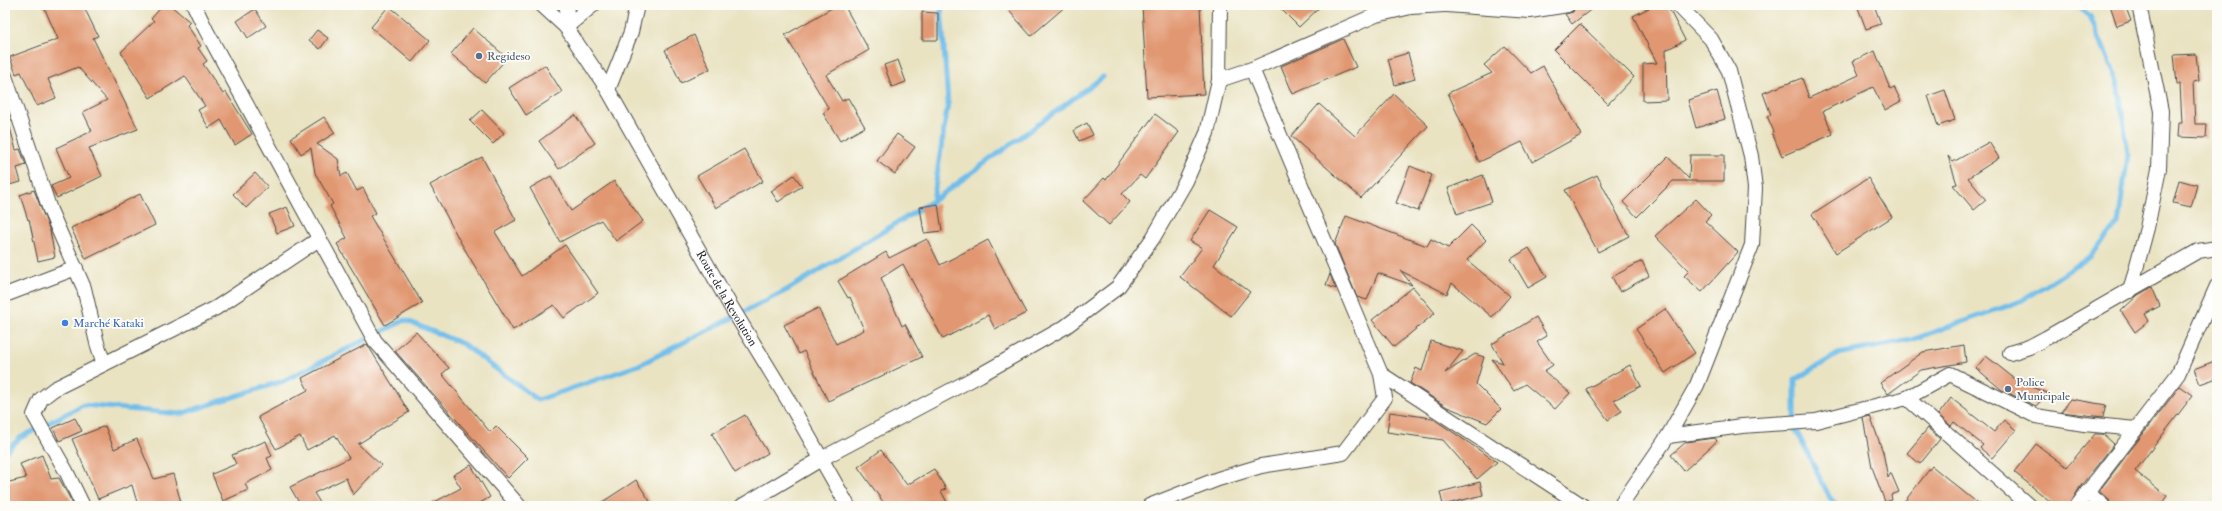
<svg xmlns="http://www.w3.org/2000/svg" width="2222" height="511" viewBox="0 0 2222 511" font-family="'IM FELL Double Pica',serif">
  <rect width="100%" height="100%" fill="#fdfcf7"/>
  <filter id="ink" filterUnits="userSpaceOnUse"><feTurbulence type="fractalNoise" baseFrequency=".025" numOctaves="2"/><feDisplacementMap in="SourceGraphic" scale="8" xChannelSelector="R" yChannelSelector="G"/><feConvolveMatrix kernelMatrix="1 2 1 2 8 2 1 2 1" color-interpolation-filters="sRGB"/></filter>
  <filter id="wash" filterUnits="userSpaceOnUse"><feTurbulence type="fractalNoise" baseFrequency=".012" numOctaves="4" result="noise"/><feDisplacementMap in="SourceGraphic" scale="16" xChannelSelector="R" yChannelSelector="G"/><feGaussianBlur stdDeviation="0.9" result="paint"/><feColorMatrix in="noise" values="0 0 0 0 0 0 0 0 0 0 0 0 0 0 0 0 0 1.4 0 .05"/><feComposite in="paint" operator="in"/></filter>
  <g filter="url(#wash)">
    <rect width="100%" height="100%" fill="#e9e3c2"/>
    <g fill="none" stroke-linecap="round" stroke-linejoin="round">
      <path stroke="#70bdea" stroke-width="5" d="M933 201 948 103 941 5
        M5 452 20 438 83 405 180 414 283 381 405 320 463 344 538 400 639 365 787 290 933 201 1103 77
        M1838 506 1830 498 1795 428V380L1838 354 1911 340 2021 301 2090 257 2118 224 2128 154 2118 82 2090 16 2076 5"/>
    </g>
    <g id="blocks">
      <path fill="#e19771" d="M43 5H83L98 36 93 38 138 129 89 148 102 176 57 198 51 186 69 178 56 148 92 131 83 112 107 100 78 67 48 79 56 98 37 106 21 72 16 74 10 57 58 39Z
        M163 5H170L190 22 187 25 201 46 198 48 207 61 203 64 223 94 226 92 252 134 235 145 221 120 209 128 198 110 205 106 185 76 150 98 121 52 154 21 151 19Z
        M837 5H844L869 50 826 75 842 101 848 98 865 127 840 141 823 113 829 109 785 35Z
        M1004 5H1067L1031 36Z
        M1142 5H1200L1204 94 1147 97Z
        M1277 5H1322L1299 27Z
        M1576 5H1597L1572 24 1565 14 1573 12Z
        M1655 5H1667L1685 40 1666 50 1667 100 1643 101V64L1657 63 1633 16Z
        M1857 5H1874L1881 24 1866 29Z
        M2110 5H2125L2131 21 2117 26Z
        M389 6 430 40 412 62 371 27Z
        M255 9 266 26 248 38 237 21Z
        M922 12 938 13V40H922Z
        M1580 24 1634 77 1608 104 1554 50Z
        M473 28 507 58 485 83 451 54Z
        M317 30 328 38 320 49 309 40Z
        M694 35 710 69 681 83 665 50Z
        M1343 39 1356 67 1293 94 1281 66Z
        M1505 46 1531 73 1543 66 1581 135 1532 162 1522 142 1479 162 1448 93 1492 73 1484 65Z
        M1875 51 1890 89 1894 87 1901 101 1885 110 1873 87 1823 111 1833 134 1782 156 1772 133 1774 132 1767 116 1771 115 1763 93 1802 78 1809 98 1859 75 1853 61Z
        M1408 53 1415 79 1395 85 1388 59Z
        M2196 54 2199 81 2193 82 2195 124H2207L2206 138 2177 137 2178 123H2182L2180 84H2177L2174 55Z
        M898 60 906 82 892 87 884 65Z
        M545 65 562 92 526 115 509 88Z
        M1945 90 1955 120 1938 126 1928 96Z
        M1717 91 1725 119 1696 128 1688 100Z
        M1394 94 1428 126 1361 198 1291 136 1319 104 1355 136Z
        M482 110 504 133 493 144 470 121Z
        M1155 114 1179 132 1145 179 1140 175 1122 194 1130 202 1109 225 1083 201 1104 178 1106 180Z
        M575 115 595 143 559 169 539 141Z
        M324 117 335 133 317 144 338 159 341 176 347 173 357 191 363 188 376 213 370 216 422 303 385 325 337 244 347 238 330 206 333 204 315 173 311 148 301 154 291 138Z
        M1087 123 1093 135 1079 141 1074 130Z
        M9 124 16 150 20 149 26 165 17 168 21 182 5 186V125Z
        M897 134 915 147 895 174 877 161Z
        M1989 142 1999 158 1968 178 1986 200 1974 210 1953 185 1957 184 1948 156 1953 162Z
        M744 149 763 181 716 208 697 176Z
        M1690 155H1724V181H1673L1637 217 1623 202 1668 157 1689 179Z
        M482 157 516 220 495 232 522 276 565 245 598 293 564 318 554 305 513 330 461 243 430 185Z
        M1410 166 1432 175 1418 211 1396 203Z
        M255 173 268 187 246 208 233 194Z
        M794 175 802 186 778 202 771 191Z
        M1483 175 1492 202 1457 214 1448 188Z
        M1597 175 1629 236 1598 252 1565 190Z
        M551 176 571 211 614 181 643 221 616 241 601 220 560 242 530 188Z
        M1868 178 1892 217 1836 253 1812 214Z
        M2179 180 2197 185 2191 207 2173 203Z
        M34 190 50 231 55 257 38 261 29 219 28 220 20 195Z
        M140 194 155 225 86 259 71 228Z
        M1696 199 1711 215 1705 221 1738 252 1702 292 1684 276 1689 271 1655 236Z
        M938 204 942 231 924 233 920 207Z
        M287 207 295 226 277 233 269 214Z
        M1210 210 1238 227 1214 265 1250 292 1231 316 1180 277 1202 248 1190 241Z
        M1346 216 1427 246 1431 239 1448 248 1471 225 1486 240 1467 260 1510 296 1492 317 1452 283 1447 294 1401 271 1412 285 1378 273 1367 300 1357 297 1335 244Z
        M927 239 940 265 988 240 1026 313 995 329 988 315 943 339 903 264 881 278 902 326 905 324 922 357 828 401 804 351 799 354 784 325 818 308 836 344 864 330 850 297 848 298 838 281 886 252 889 258Z
        M1529 248 1547 277 1528 288 1511 259Z
        M1642 261 1649 276 1620 292 1612 277Z
        M1330 274 1336 289 1326 285Z
        M1413 287 1435 313 1394 347 1372 320Z
        M2152 287 2160 306 2145 314 2149 321 2135 332 2121 311 2138 295Z
        M1665 309 1695 353 1665 373 1636 329Z
        M1536 317 1547 336 1537 342 1553 365 1544 371 1570 393 1555 409 1525 384 1514 391 1492 359 1503 363 1492 344Z
        M416 332 449 368 442 374 490 432 496 426 528 458 508 478 395 351Z
        M1431 341 1463 351 1445 373 1475 354 1484 357 1476 384 1501 409 1487 423 1447 407 1410 383 1416 368 1422 371Z
        M367 344 409 412 358 444 381 465 353 495 346 478 314 493 322 506H301L290 487 349 458 335 435 307 450 300 436 276 449 258 417 308 390 302 378Z
        M1964 345 1966 362 1921 370 1888 394 1880 383 1923 352Z
        M1986 356 2020 383 2048 393 2036 406 2002 390 1976 368Z
        M2217 360V378L2200 384 2194 369Z
        M1630 365 1641 386 1614 400 1622 411 1608 420 1586 389Z
        M2180 386 2193 395 2135 471 2167 496 2160 506H2111L2109 500 2099 491Z
        M1951 398 1994 432 2004 420 2016 430 1992 458 1980 448 1983 445 1954 422 1951 426 1938 415Z
        M2071 399 2106 405 2103 417 2061 412Z
        M1390 412 1432 418 1497 462 1477 479 1443 440 1387 432Z
        M745 415 768 453 735 473 712 434Z
        M1870 416 1883 452 1888 478 1891 473 1899 492 1891 495 1892 500 1885 502 1872 467 1863 418Z
        M75 418 82 431 59 441 53 428Z
        M105 426 114 449 137 439 154 479 173 474 182 506H138L132 485 98 499 72 439Z
        M1928 428 1940 439 1920 464 1907 453Z
        M2095 434H2103L2114 444 2080 487 2069 506H2056L2014 472 2036 444 2067 467Z
        M1715 438 1717 441 1684 471 1671 455 1686 442Z
        M266 441 272 456 267 458 272 470 245 484 248 490 223 501 212 474 236 464 232 455Z
        M881 450 907 485 934 469 946 489 941 491 949 506H886L858 467Z
        M42 455 51 479 59 478 74 506H9L5 483 26 478 20 464Z
        M471 465 490 497 475 506H427L461 488 453 475Z
        M1932 466 1981 506H1901Z
        M636 480 653 506H596L627 486Z
        M1480 482 1483 495 1443 505 1440 492Z"/>
    </g>
  </g>
  <g filter="url(#ink)">
    <use href="#blocks" fill-opacity="0" stroke="#484742" stroke-width="1"/>
    <g fill="none" stroke-linecap="round" stroke-linejoin="round">
      <g stroke="#484742" stroke-width="16">
        <g id="minor">
          <path d="M194 5 206 30 375 341 519 506"/>
          <path id="s1" d="M542 5 566 27 608 90 730 305 788 400 848 506"/>
          <path d="M1447 5 1530 11 1568 5"/>
          <path d="M566 27 593 5"/>
          <path d="M566 27 567 5"/>
          <path d="M5 76 50 210 84 288 97 343 104 364"/>
          <path d="M1219 80 1252 69 1376 15 1411 7 1444 5"/>
          <path d="M608 90 631 32 637 5"/>
          <path d="M2130 291 2147 228 2159 169 2161 111 2139 5"/>
          <path d="M5 295 76 268"/>
          <path d="M2010 353 2029 347 2046 338 2198 251 2217 248"/>
          <path d="M1381 374 1583 506"/>
          <path d="M1907 398 2029 506"/>
          <path d="M1668 436 1742 426 1816 421 1907 398 1950 374 2036 416 2084 424 2136 429"/>
          <path d="M2087 492 2103 506"/>
          <path d="M83 506 66 471 34 415 41 399 54 389 216 308 319 239"/>
          <path d="M742 506 821 459 980 375 1065 327 1118 287 1153 238 1186 181 1207 133 1219 80 1220 5"/>
          <path d="M1149 506 1218 479 1261 466 1343 453 1385 398 1381 374 1252 69"/>
          <path d="M1620 506 1668 436 1697 385 1752 245 1755 188 1751 156 1729 71 1711 39 1678 5"/>
          <path d="M2077 506 2178 374 2217 286"/>
        </g>
      </g>
      <use href="#minor" stroke="#fff" stroke-width="14"/>
    </g>
  </g>
  <g fill="#5c6f8a" stroke="#fdfcf7" stroke-width="1.5">
    <circle cx="479" cy="56" r="4"/>
    <circle cx="2008" cy="389" r="4"/>
  </g>
  <circle fill="#3f7fe0" stroke="#fdfcf7" stroke-width="1.5" cx="65" cy="323" r="4"/>
  <g text-anchor="middle" dominant-baseline="central" stroke-width="3.5" stroke-linejoin="round" paint-order="stroke">
    <g font-size="12" fill="#4e5e75" stroke="#fdfcf7" text-anchor="start">
      <text x="487" y="56">Regideso</text>
      <text x="2016" y="382">Police<tspan x="2016" dy="14">Municipale</tspan></text>
    </g>
    <g font-size="12" fill="#2b2b2b" stroke="#fdfcf7">
      <text stroke="none"><textPath href="#s1" startOffset="348">Route de la Revolution</textPath></text>
    </g>
    <g font-size="12" fill="#366cbe" stroke="#fdfcf7" text-anchor="start">
      <text x="73" y="323">Marché Kataki</text>
    </g>
  </g>
  <rect width="2222" height="511" fill="none" stroke="#fdfcf7" stroke-width="20"/>
</svg>
